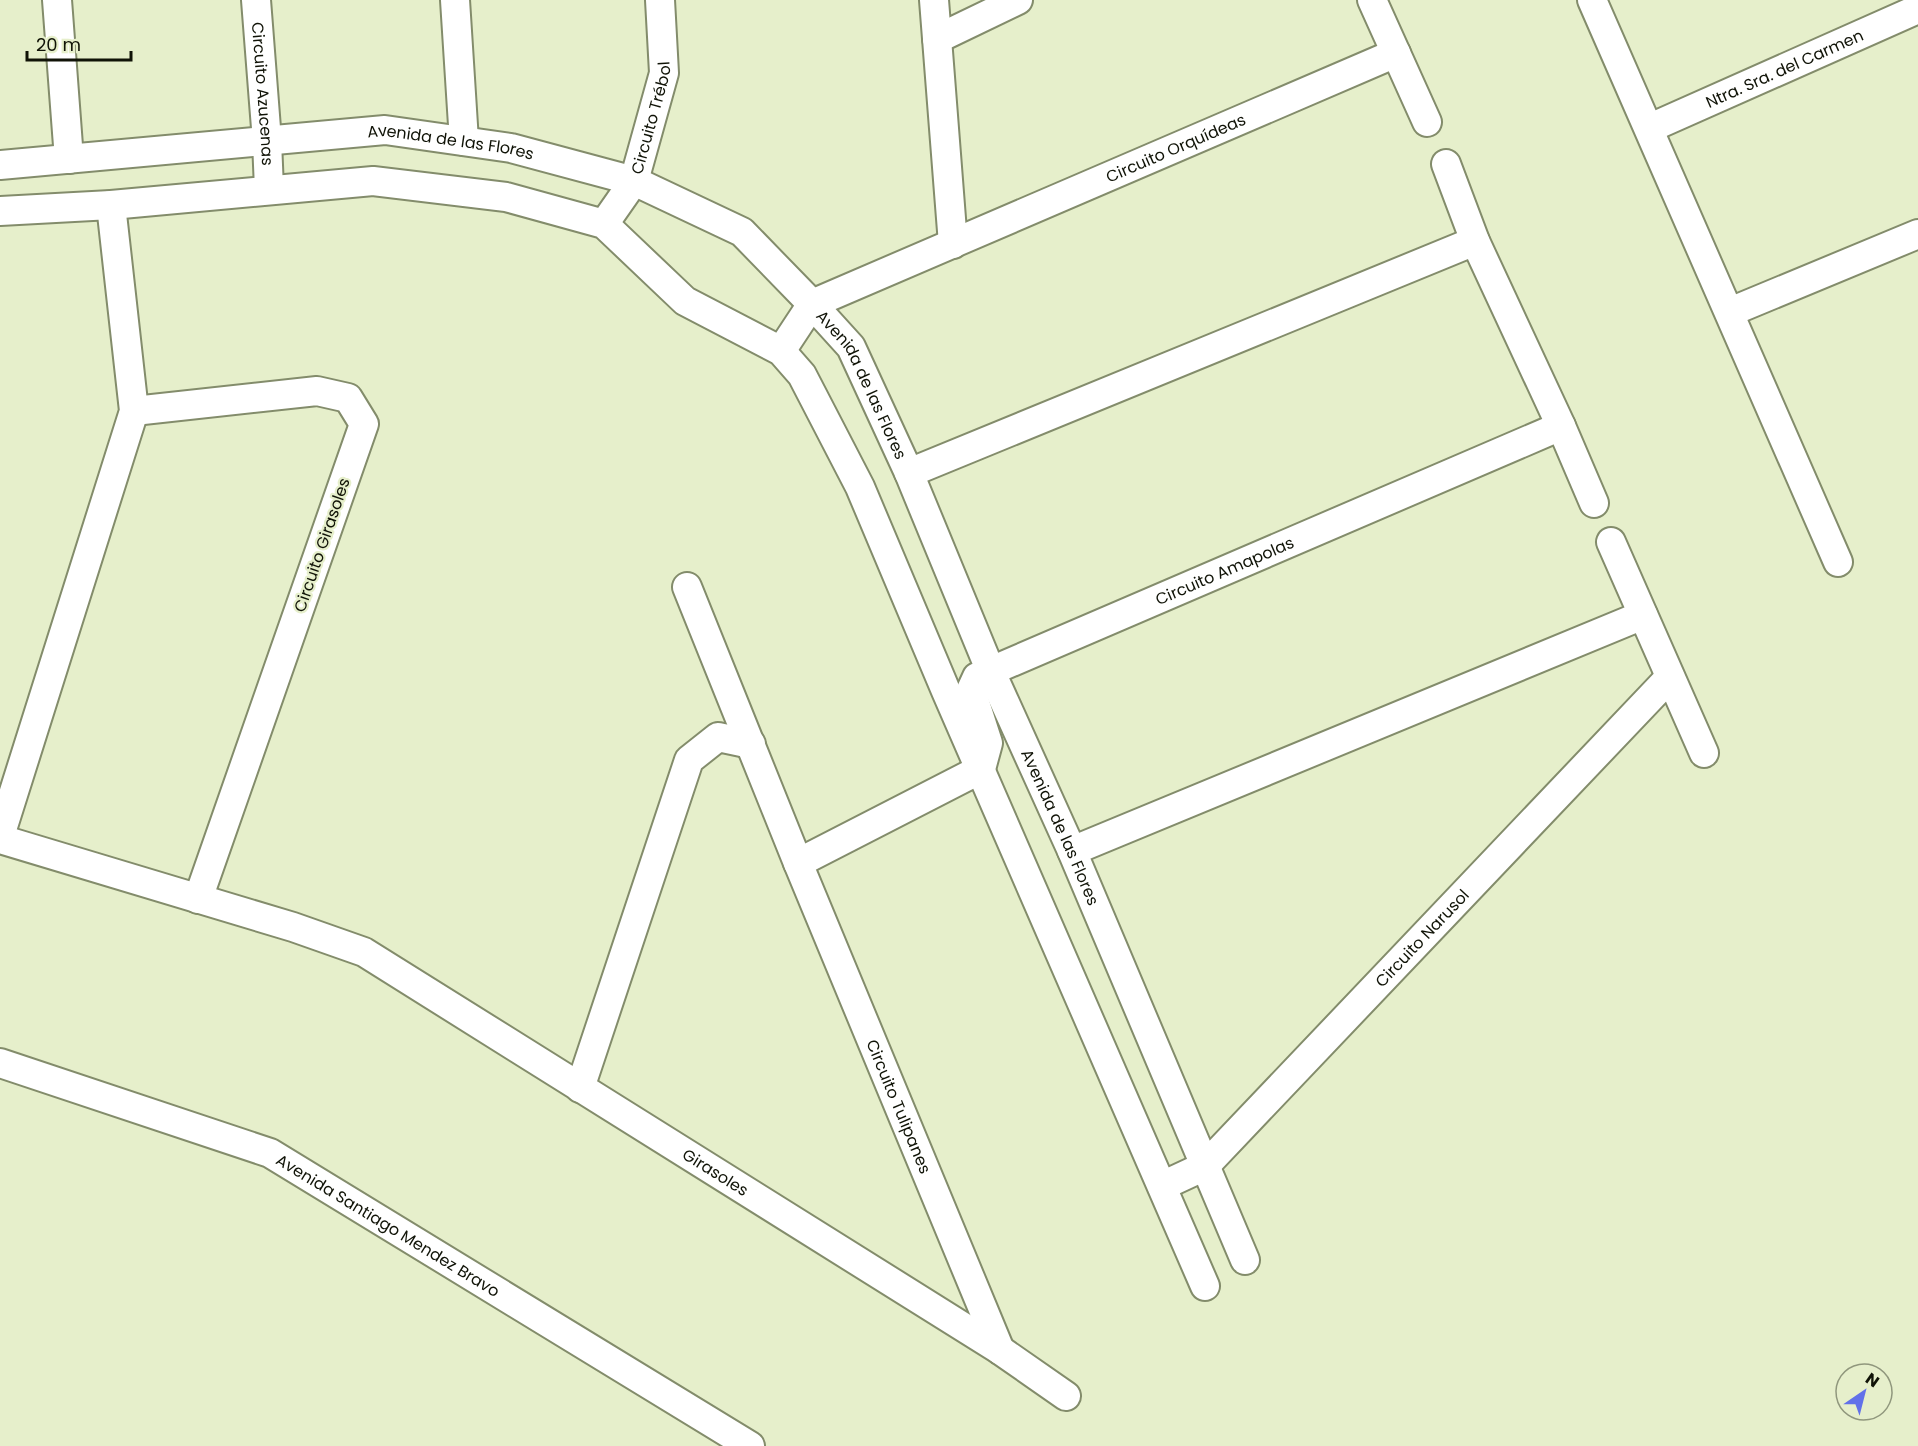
<svg xmlns="http://www.w3.org/2000/svg" width="1918" height="1446" viewBox="0 0 1918 1446" font-family="Poppins,sans-serif">
  <rect width="100%" height="100%" fill="#e6efcb"/>
  <g fill="none" stroke-linecap="round" stroke-linejoin="round">
    <g stroke="#838c6b" stroke-width="32">
      <g id="street">
        <path d="M57 0 69 159"/>
        <path id="s1" d="M256 0 267 141 269 189"/>
        <path d="M455 0 464 141"/>
        <path d="M934 0 953 244"/>
        <path d="M1372 0 1427 122"/>
        <path d="M1592 0 1838 562"/>
        <path d="M937 39 1018 0"/>
        <path id="s2" d="M1650 128 1918 9"/>
        <path d="M1446 164 1475 241 1561 426 1594 503"/>
        <path id="s3" d="M0 165 385 130 511 148 634 181 742 232 812 304 851 347 909 473 991 672 1072 851 1245 1260"/>
        <path d="M0 211 111 205 373 181 506 197 604 224 685 301 781 351 802 375 860 487 946 691 1205 1286"/>
        <path id="s4" d="M604 224 634 181 664 73 660 0"/>
        <path d="M1730 312 1918 234"/>
        <path id="s5" d="M781 351 812 304 1396 53"/>
        <path d="M134 411 317 391 348 398 364 424 198 899"/>
        <path d="M909 473 1475 241"/>
        <path d="M1611 542 1704 753"/>
        <path id="s6" d="M687 587 798 863 1000 1350"/>
        <path d="M0 836 134 411 111 205"/>
        <path id="s7" d="M0 839 293 927 364 952 1000 1350 1066 1396"/>
        <path d="M1072 851 1643 615"/>
        <path id="s8" d="M798 863 981 769 988 743 971 690 977 677 1561 426"/>
        <path id="s9" d="M0 1063 270 1153 750 1446"/>
        <path d="M580 1088 689 760 718 737 751 744"/>
        <path id="s10" d="M1162 1186 1205 1166 1670 677"/>
      </g>
    </g>
    <use href="#street" stroke="#fff" stroke-width="28"/>
  </g>
  <g text-anchor="middle" dominant-baseline="central" stroke-width="4.5" stroke-linejoin="round" paint-order="stroke">
    <g font-size="16" fill="#101307" stroke="#e6efcb">
      <text stroke="none"><textPath href="#s2" startOffset="147">Ntra. Sra. del Carmen</textPath></text>
      <text stroke="none"><textPath href="#s1" startOffset="94">Circuito Azucenas</textPath></text>
      <text stroke="none"><textPath href="#s4" startOffset="118">Circuito Trébol</textPath></text>
      <text stroke="none"><textPath href="#s3" startOffset="453">Avenida de las Flores</textPath></text>
      <text stroke="none"><textPath href="#s5" startOffset="452">Circuito Orquídeas</textPath></text>
      <text stroke="none"><textPath href="#s3" startOffset="957">Avenida de las Flores</textPath></text>
      <text transform="translate(322 545) rotate(-71)">Circuito Girasoles</text>
      <text stroke="none"><textPath href="#s8" startOffset="572">Circuito Amapolas</textPath></text>
      <text stroke="none"><textPath href="#s3" startOffset="1443">Avenida de las Flores</textPath></text>
      <text stroke="none"><textPath href="#s10" startOffset="362">Circuito Narusol</textPath></text>
      <text stroke="none"><textPath href="#s6" startOffset="561">Circuito Tulipanes</textPath></text>
      <text stroke="none"><textPath href="#s7" startOffset="796">Girasoles</textPath></text>
      <text stroke="none"><textPath href="#s9" startOffset="423">Avenida Santiago Mendez Bravo</textPath></text>
    </g>
  </g>
  <g transform="translate(1864 1392) rotate(35)"><circle r="28" fill="#e6efcb" stroke="#90977d" stroke-width="1.5"/>
  <path d="M0-4.5L10 22L0 15L-10 22Z" fill="#6271e9"/>
  <text y="-9" font-size="16" font-weight="bold" text-anchor="middle" fill="#101307">N</text>
  </g>
  <path d="M27 51v9h104v-9" fill="none" stroke="#101307" stroke-width="3"/>
  <text x="36" y="51" font-size="18" fill="#101307" stroke="#e6efcb" stroke-width="4.5" paint-order="stroke">20 m</text>
</svg>
